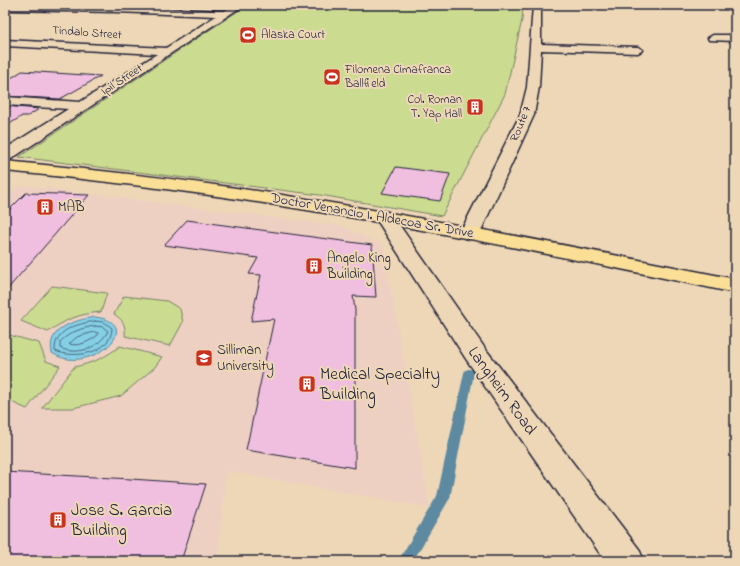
<svg xmlns="http://www.w3.org/2000/svg" width="740" height="566" viewBox="0 0 740 566" font-family="'Indie Flower',sans-serif">
  <rect width="100%" height="100%" fill="#edd7b6"/>
  <filter id="ink" filterUnits="userSpaceOnUse"><feTurbulence type="fractalNoise" baseFrequency=".025" numOctaves="2"/><feDisplacementMap in="SourceGraphic" scale="8" xChannelSelector="R" yChannelSelector="G"/><feConvolveMatrix kernelMatrix="1 2 1 2 8 2 1 2 1" color-interpolation-filters="sRGB"/></filter>
  <g filter="url(#ink)">
    <path fill="#eed0c2" d="M21 185 341 226 383 245 430 508 226 471 217 561H5V199Z"/>
    <path fill="#cbdc90" stroke="#767f66" d="M247 5H523L522 20 505 94 442 216 320 195 19 157Z
      M52 286 107 293 101 312C79 314 66 319 48 332L21 321Z
      M124 296 167 301 180 309 183 322 170 346 125 336C126 325 123 320 114 314Z
      M9 335 39 343 46 361 60 366 27 409 5 399V339Z
      M120 346 162 357 155 367 121 396 73 408H42L74 367C92 363 105 358 120 346Z"/>
    <path fill="#85cfe5" stroke="#5d8aa1" d="M95 317C149 323 89 378 52 353 46 328 75 320 95 317Z"/>
    <g fill="none" stroke-linecap="round" stroke-linejoin="round">
      <path stroke="#4a677f" stroke-width="1" d="M95 321 104 322 112 328C111 354 75 359 55 351 54 329 78 324 95 321Z
        M95 326 103 327 108 331C99 348 78 356 60 348V342C70 332 81 328 95 326Z
        M95 332 98 333V335C90 341 80 347 69 344L77 337Z"/>
      <path fill="#5d8aa1" fill-rule="evenodd" d="M469 369 473 370 474 373 450 498 413 561H398L437 496 464 373 465 370Z"/>
    </g>
    <path fill="#f0bfdf" stroke="#22223b" d="M22 71 101 76 60 99 5 96V82Z
      M5 106 39 109 28 116H22L5 127Z
      M396 167 450 174 440 201 382 193Z
      M26 193 89 195 5 292V214Z
      M187 220 372 245 376 297 353 296 355 310V468L246 450 274 319 251 321 261 275 249 274 258 258 164 245Z
      M5 472 131 479 206 484 181 561H5Z"/>
    <g fill="none" stroke-linecap="round" stroke-linejoin="round">
      <g stroke="#22223b" stroke-width="3">
        <path id="minor" d="M5 5 116 6 224 11 234 5H244L11 159 5 161V149L68 109 5 105V97L80 102 157 54 5 46V40L166 48 216 16 116 12 5 10Z
          M533 5H541V44L638 47 643 50 638 53 541 50 539 87 534 115 480 233 477 237 470 239 463 237 460 233 520 115 527 87Z
          M713 35H735V41L709 40 708 38Z
          M384 211 391 213 484 347 639 549 644 561H605L466 359 375 217 377 213Z"/>
      </g>
      <g stroke="#22223b" stroke-width="3">
        <path id="highway" d="M5 161C98 170 190 180 282 195 434 219 584 249 735 279V293C584 261 434 230 282 206 190 191 98 180 5 171Z"/>
      </g>
      <use href="#minor" fill="#edd7b6" fill-rule="evenodd"/>
      <use href="#highway" fill="#fbdf96" fill-rule="evenodd"/>
    </g>
  </g>
  <defs>
    <g id="stadium-square" transform="scale(0.9)"><rect x="-9" y="-9" width="18" height="18" rx="4" fill="#c8321e" stroke="#edd7b6"/><path d="M0-5a6.5 5 0 1 0 0 10a6.5 5 0 1 0 0-10ZM-3.5-1.8h7v3.6h-7Z" fill="#fff"/></g>
    <g id="building-square" transform="scale(0.9)"><rect x="-9" y="-9" width="18" height="18" rx="4" fill="#c8321e" stroke="#edd7b6"/><path d="M-4-6H4V6H1V3H-1V6H-4ZM-2.5-4.3h1.7v1.8h-1.7ZM.8-4.3h1.7v1.8H.8ZM-2.5-1h1.7V.8h-1.7ZM.8-1h1.7V.8H.8Z" fill="#fff"/></g>
    <g id="university-square" transform="scale(0.9)"><rect x="-9" y="-9" width="18" height="18" rx="4" fill="#c8321e" stroke="#edd7b6"/><path d="M0-5L7-2L0 1L-7-2ZM-4 1L0 2.5L4 1V4Q0 6-4 4Z" fill="#fff"/></g>
  </defs>
  <g fill-rule="evenodd">
    <use href="#stadium-square" x="248" y="35"/>
    <use href="#stadium-square" x="332" y="77"/>
    <use href="#building-square" x="475" y="107"/>
    <use href="#building-square" x="45" y="207"/>
    <use href="#building-square" x="314" y="266"/>
    <use href="#university-square" x="204" y="358"/>
    <use href="#building-square" x="307" y="384"/>
    <use href="#building-square" x="58" y="520"/>
  </g>
  <g text-anchor="middle" dominant-baseline="central" stroke-width="4" stroke-linejoin="round" paint-order="stroke">
    <g font-size="12" fill="#22223b" stroke="#edd7b6">
      <text transform="translate(87 33) rotate(4)">Tindalo Street</text>
      <text transform="translate(122 80) rotate(-33)">Ipil Street</text>
      <text transform="translate(521 124) rotate(-68)">Route 7</text>
    </g>
    <g font-size="12" fill="#22223b" stroke="#edd7b6" text-anchor="start">
      <text x="261" y="35">Alaska Court</text>
      <text x="345" y="70">Filomena Cimafranca<tspan x="345" dy="14">Ballfield</tspan></text>
      <text x="462" y="100" text-anchor="end">Col. Roman<tspan x="462" dy="14">T. Yap Hall</tspan></text>
    </g>
    <g font-size="14" fill="#22223b" stroke="#edd7b6" text-anchor="start">
      <text x="58" y="207">MAB</text>
      <text x="327" y="258">Angelo King<tspan x="327" dy="16">Building</tspan></text>
      <text x="217" y="350">Silliman<tspan x="217" dy="16">University</tspan></text>
    </g>
    <g font-size="14" fill="#22223b" stroke="#edd7b6">
      <text transform="translate(372 216) rotate(10)">Doctor Venancio I. Aldecoa Sr. Drive</text>
    </g>
    <g font-size="17" fill="#22223b" stroke="#edd7b6" text-anchor="start">
      <text x="320" y="374">Medical Specialty<tspan x="320" dy="20">Building</tspan></text>
      <text x="71" y="510">Jose S. Garcia<tspan x="71" dy="20">Building</tspan></text>
    </g>
    <g font-size="17" fill="#22223b" stroke="#edd7b6">
      <text transform="translate(502 391) rotate(54)">Langheim Road</text>
    </g>
  </g>
  <rect width="740" height="566" fill="none" stroke="#edd7b6" stroke-width="20"/>
  <rect x="10" y="10" width="720" height="546" fill="none" stroke="#22223b" stroke-width="1.5" filter="url(#ink)"/>
</svg>
